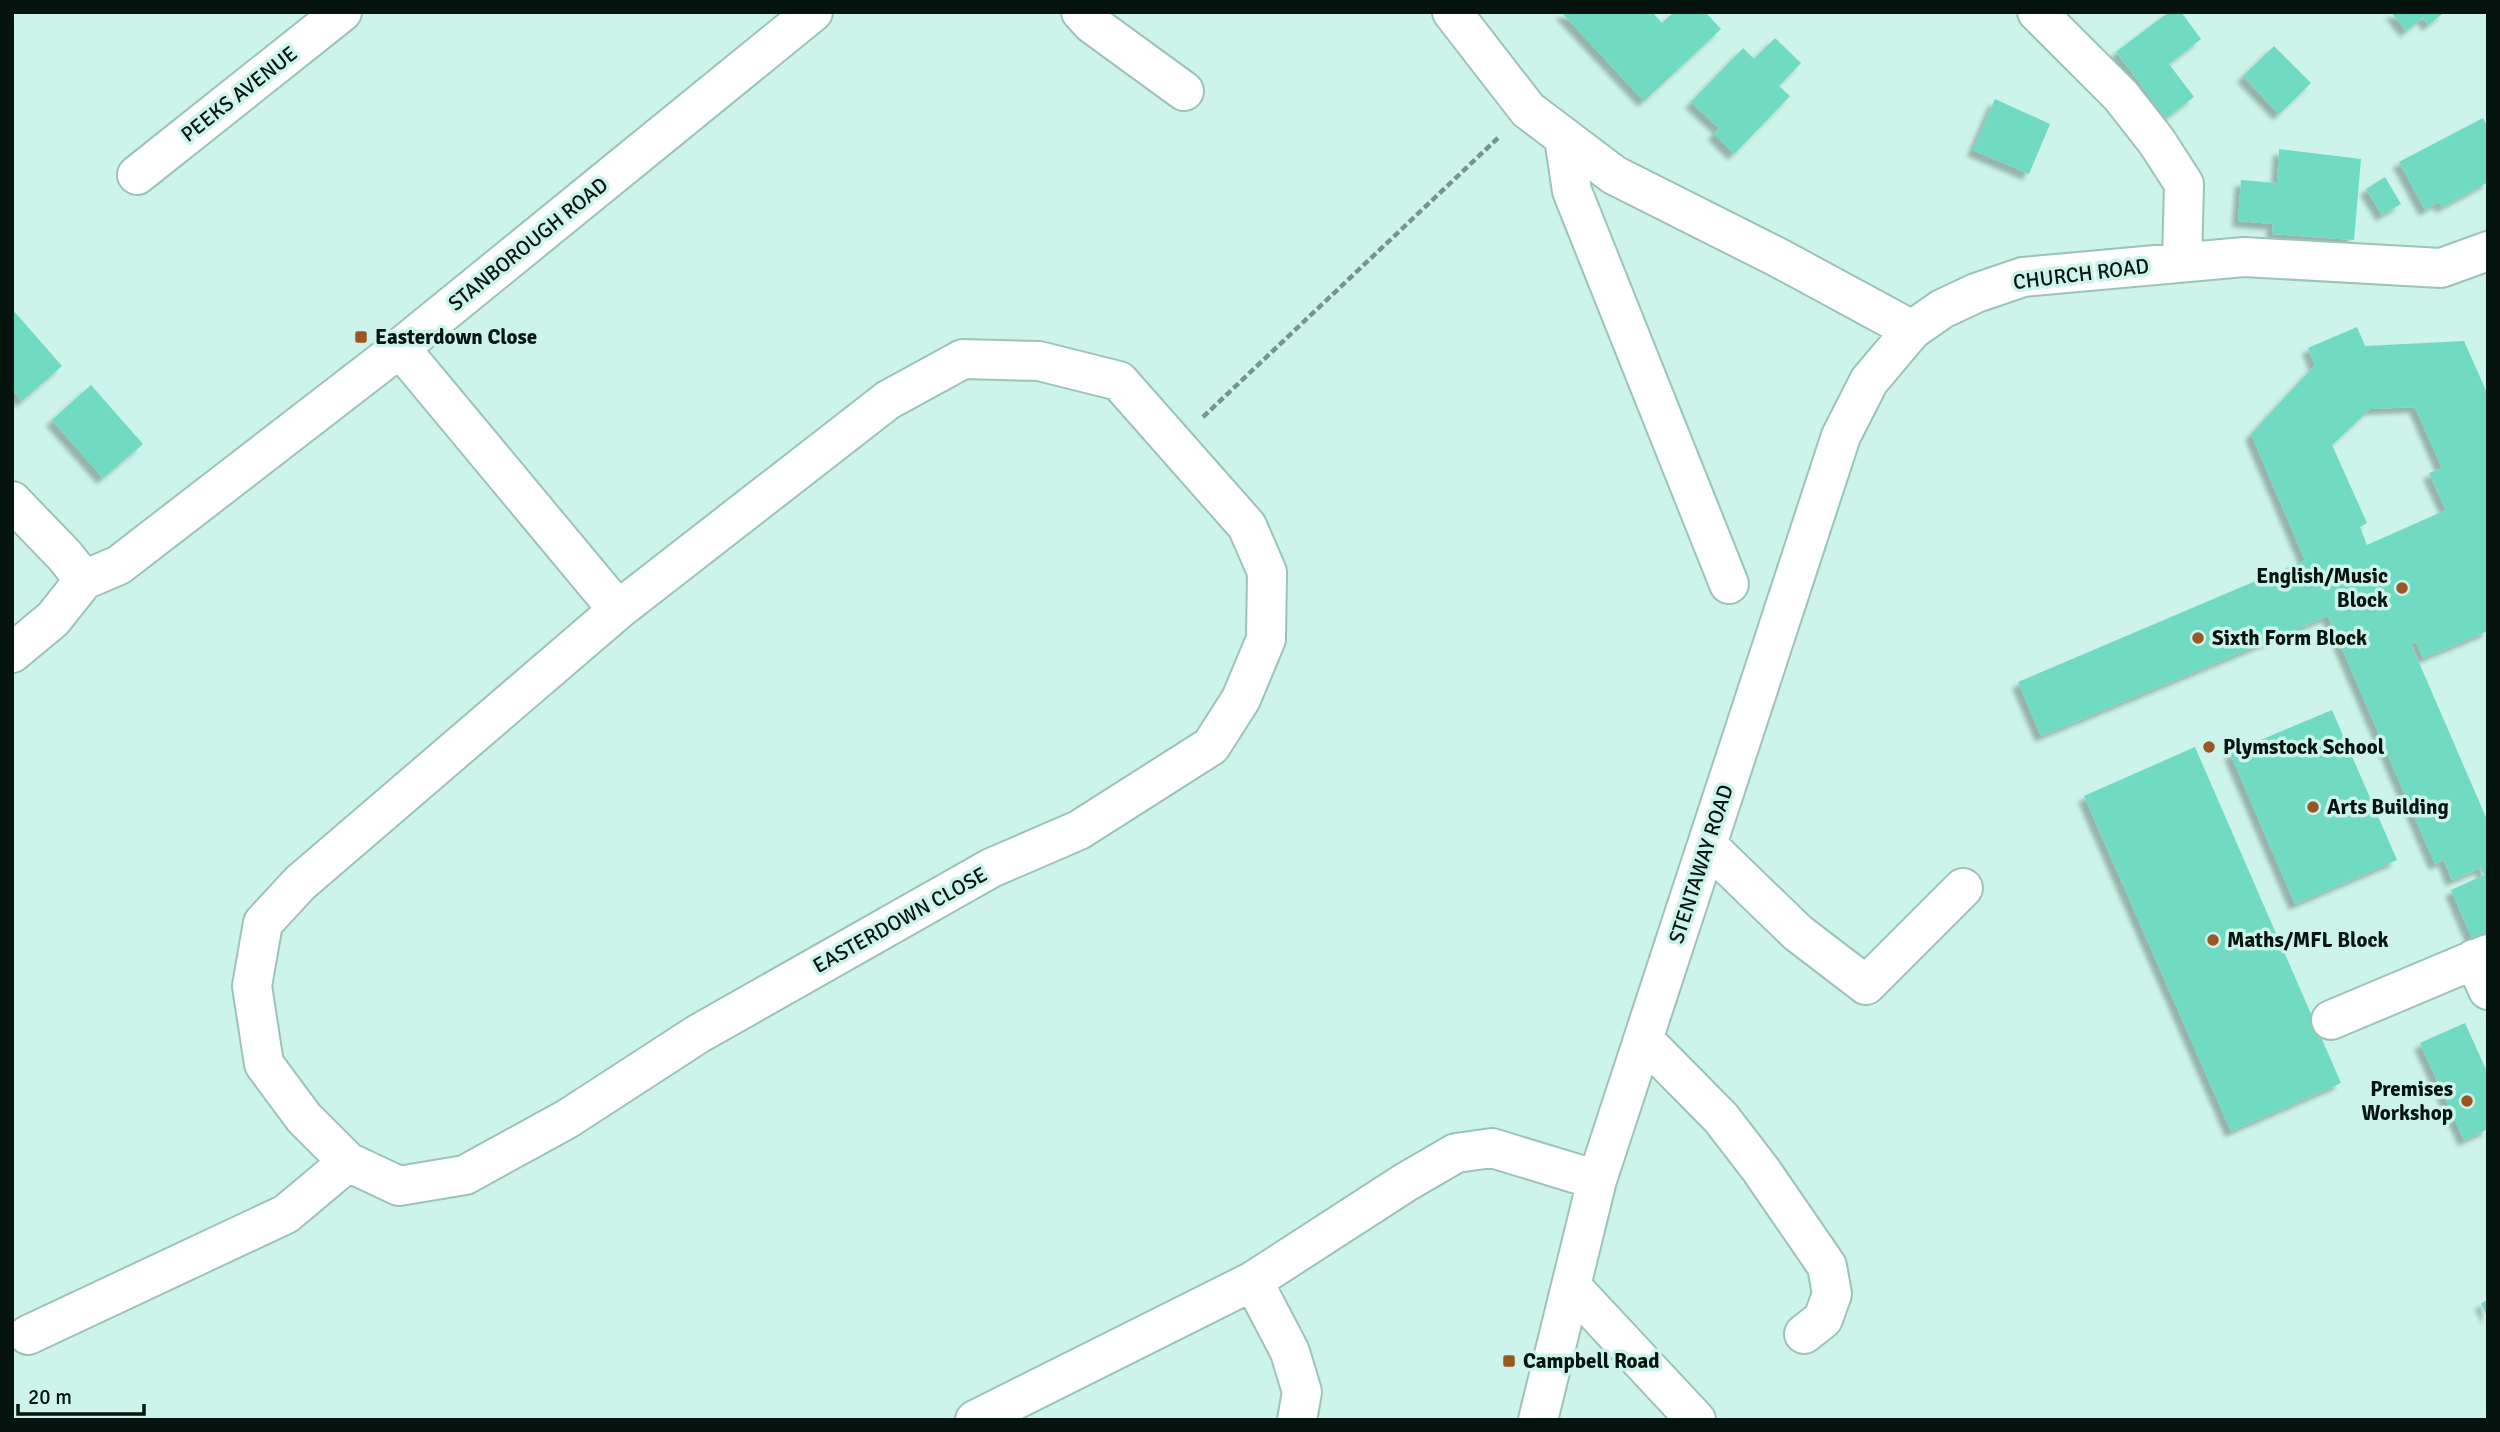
<svg xmlns="http://www.w3.org/2000/svg" width="2500" height="1432" viewBox="0 0 2500 1432" font-family="Signika,sans-serif">
  <defs>
    <filter id="shadow"><feDropShadow dx="-6" dy="6" stdDeviation="2" flood-color="#0004"/></filter>
  </defs>
  <rect width="100%" height="100%" fill="#ccf4ea"/>
  <path fill="#6fdac3" fill-rule="evenodd" filter="url(#shadow)" d="M1561 12H1652L1662 23 1674 12H1705L1721 29 1644 101Z
    M2169 12H2181L2201 39 2169 64 2194 97 2166 118 2116 52Z
    M2391 12H2445L2428 25 2423 17 2406 31Z
    M1775 38 1801 63 1779 86 1790 96 1734 154 1714 134 1719 128 1691 102 1743 48 1754 59Z
    M2274 46 2311 83 2279 114 2243 76Z
    M1995 99 2050 124 2029 174 1973 150Z
    M2483 118 2488 128V182L2442 207 2439 202 2425 210 2399 162Z
    M2279 149 2361 159 2354 240 2272 234 2273 224 2238 221 2241 180 2277 183Z
    M2385 177 2401 204 2382 215 2366 189Z
    M12 309 62 366 22 401 12 389Z
    M2357 327 2365 346 2464 341 2488 395V631L2423 658 2416 642 2411 644 2488 822V940L2475 945 2451 890 2484 875 2481 868 2452 880 2444 860 2435 864 2328 616 2041 736 2018 682 2305 560 2251 434 2315 365 2308 348ZM2415 407 2442 468 2429 473 2446 510 2367 545 2360 527 2367 523 2332 445 2370 409Z
    M91 385 143 444 103 478 52 420Z
    M2332 710 2397 860 2295 904 2230 753Z
    M2195 747 2341 1083 2231 1131 2084 796Z
    M2465 1023 2488 1074V1129L2464 1140 2420 1043Z
    M2488 1300V1319L2481 1303Z"/>
  <g fill="none" stroke-linecap="round" stroke-linejoin="round">
    <g stroke="#9dc3b9" stroke-width="42">
      <path id="minor" d="M1081 12 1092 24 1184 91
        M1452 12 1528 110 1614 175 1779 258 1912 330
        M2037 12 2121 96 2157 142 2184 184 2182 262
        M1564 138 1572 191 1729 584
        M137 175 342 12
        M400 348 618 610 888 400 963 359 1039 361 1119 381 1247 526 1267 572 1266 639 1241 699 1211 746 1079 830 991 868 698 1034 567 1119 465 1175 399 1186 348 1162 304 1118 264 1064 252 986 263 923 300 883 618 610
        M12 501 65 556 84 580
        M12 653 53 619 84 580 119 565 400 348 813 12
        M1707 845 1798 933 1866 985 1963 888
        M2474 959 2488 990
        M2331 1020 2488 954
        M1644 1040 1721 1118 1761 1170 1827 1266 1832 1294 1823 1319 1804 1334
        M1253 1281 1290 1352 1302 1392 1297 1420
        M1571 1286 1696 1420
        M28 1335 286 1214 348 1162
        M975 1420 1253 1281 1406 1182 1456 1153 1492 1148 1597 1180
        M1538 1420 1597 1180 1841 436 1869 381 1912 330 1942 309 1976 293 2023 277 2244 257 2441 268 2488 251"/>
    </g>
    <path stroke="#77948d" stroke-width="4.5" stroke-dasharray="7 3.5" stroke-linecap="butt" d="M1203 417 1499 137"/>
    <use href="#minor" stroke="#fff" stroke-width="38"/>
  </g>
  <g fill="#995724" stroke="#ccf4ea" stroke-width="2.5">
    <rect x="354" y="330" width="14" height="14" rx="3.5"/>
    <circle cx="2402" cy="588" r="7"/>
    <circle cx="2198" cy="638" r="7"/>
    <circle cx="2209" cy="747" r="7"/>
    <circle cx="2313" cy="807" r="7"/>
    <circle cx="2213" cy="940" r="7"/>
    <circle cx="2467" cy="1101" r="7"/>
    <rect x="1502" y="1354" width="14" height="14" rx="3.5"/>
  </g>
  <g text-anchor="middle" dominant-baseline="central" stroke-width="7" stroke-linejoin="round" paint-order="stroke">
    <g font-size="21" fill="#061410" stroke="#ccf4ea">
      <text transform="translate(239 94) rotate(-38)">PEEKS AVENUE</text>
      <text transform="translate(528 244) rotate(-39)">STANBOROUGH ROAD</text>
      <text transform="translate(2081 274) rotate(-7)">CHURCH ROAD</text>
      <text transform="translate(1701 864) rotate(-72)">STENTAWAY ROAD</text>
      <text transform="translate(900 920) rotate(-29)">EASTERDOWN CLOSE</text>
    </g>
    <g font-size="21" font-weight="bold" fill="#061410" stroke="#ccf4ea" text-anchor="start">
      <text x="375" y="337">Easterdown Close</text>
      <text x="2388" y="576" text-anchor="end">English/Music<tspan x="2388" dy="24">Block</tspan></text>
      <text x="2212" y="638">Sixth Form Block</text>
      <text x="2223" y="747">Plymstock School</text>
      <text x="2327" y="807">Arts Building</text>
      <text x="2227" y="940">Maths/MFL Block</text>
      <text x="2453" y="1089" text-anchor="end">Premises<tspan x="2453" dy="24">Workshop</tspan></text>
      <text x="1523" y="1361">Campbell Road</text>
    </g>
  </g>
  <rect width="2500" height="1432" fill="none" stroke="#061410" stroke-width="28"/>
  <path d="M18 1404v10h126v-10" fill="none" stroke="#061410" stroke-width="3.5"/>
  <text x="28" y="1404" font-size="21" fill="#061410" stroke="#ccf4ea" stroke-width="5" paint-order="stroke">20 m</text>
</svg>
